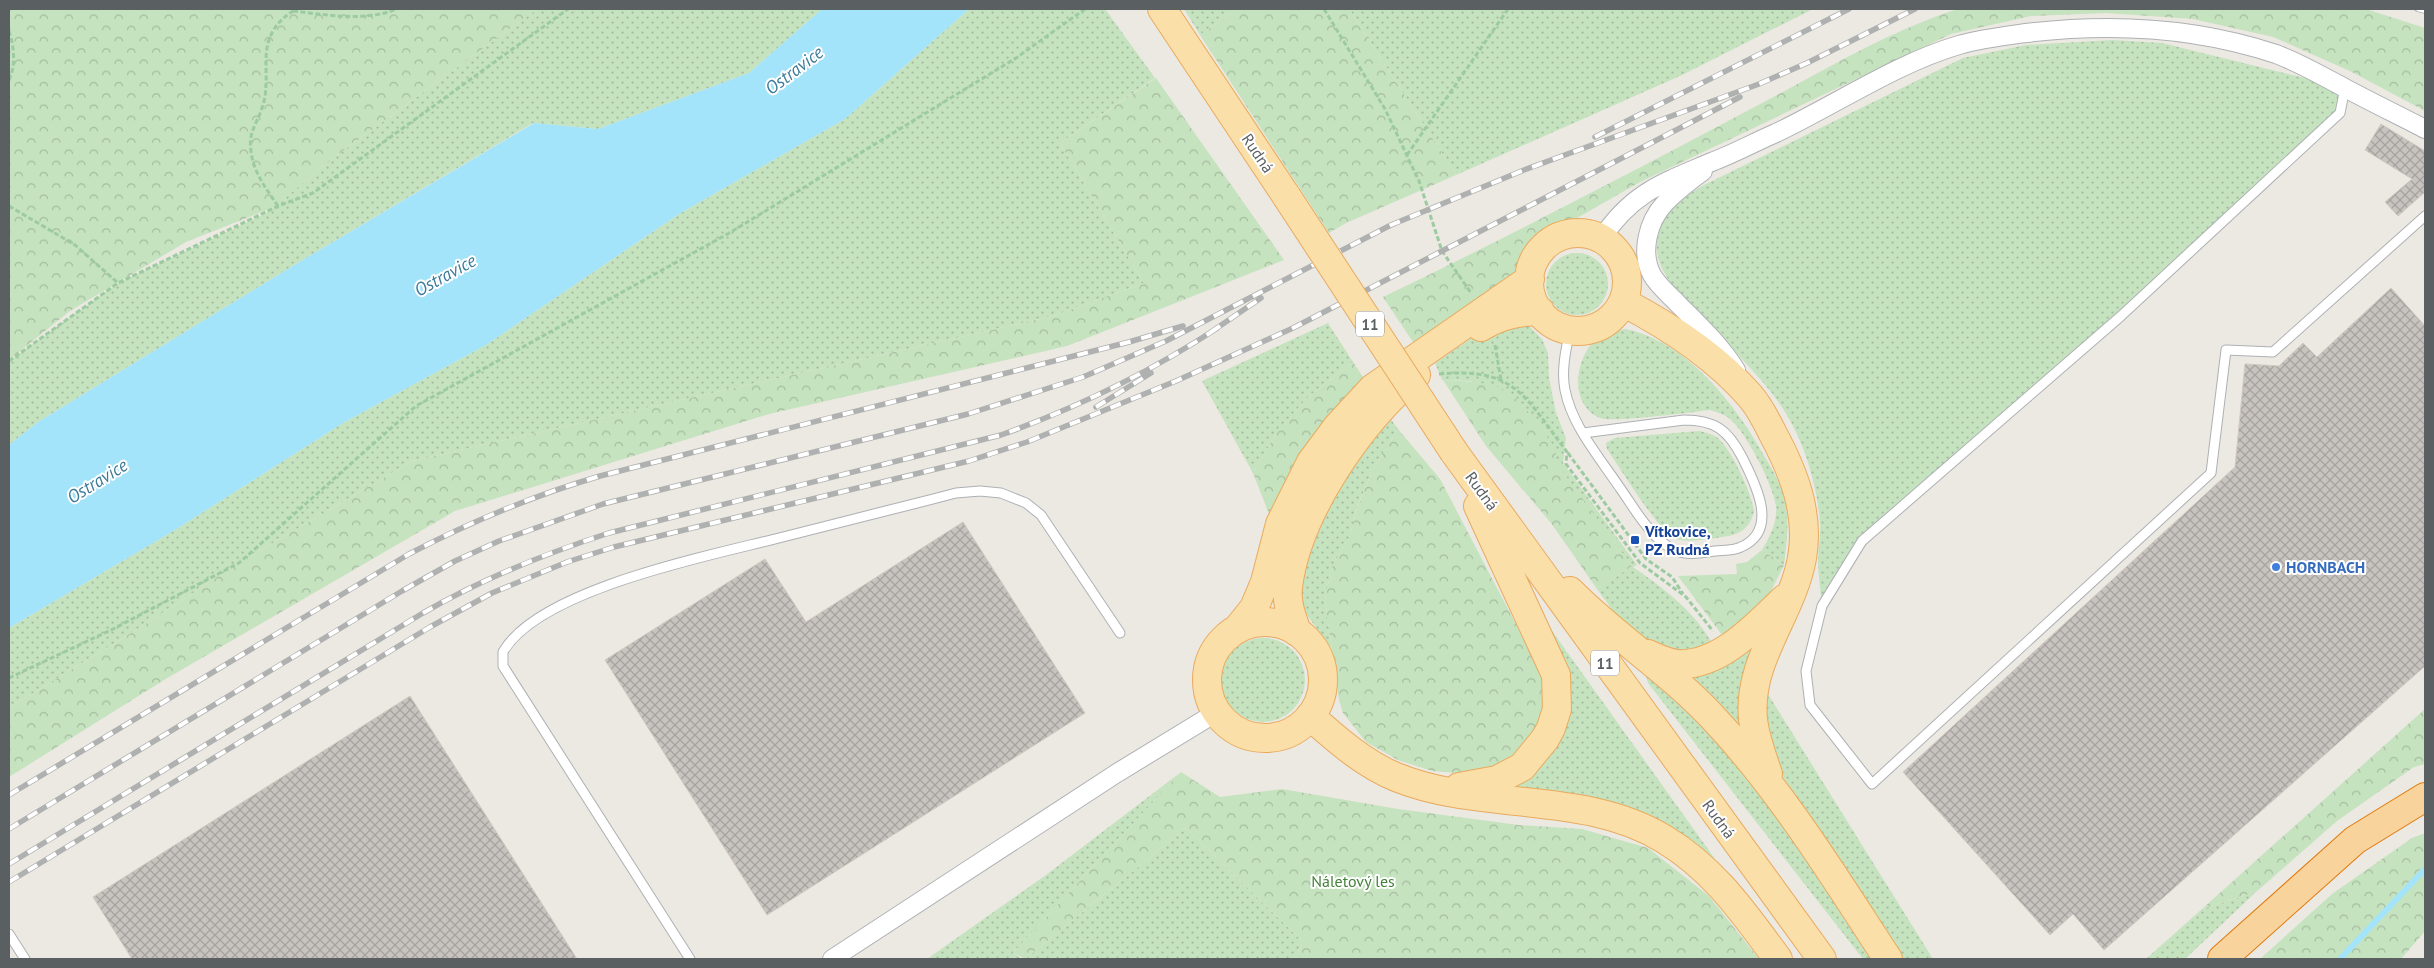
<svg xmlns="http://www.w3.org/2000/svg" width="2434" height="968" viewBox="0 0 2434 968" font-family="'PT Sans',sans-serif">
  <defs>
    <pattern id="green-dots" width="8" height="8" patternUnits="userSpaceOnUse" patternTransform="scale(1.25)"><rect width="8" height="8" fill="#c6e3bf"/><path d="M2 2h.1M6 6h.1" fill="none" stroke="#a4bb9f" stroke-width="1.8" stroke-linecap="round"/></pattern>
    <pattern id="forest-crowns" width="20" height="18" patternUnits="userSpaceOnUse" patternTransform="scale(1.25)"><rect width="20" height="18" fill="#c6e3bf"/><path d="M2 6a3 3 0 1 1 6 0M12 15a3 3 0 1 1 6 0" fill="none" stroke="#a4bb9f"/></pattern>
    <pattern id="building-cross-hatch" width="8" height="8" patternUnits="userSpaceOnUse" patternTransform="scale(1.25)"><rect width="8" height="8" fill="#c8c3bf"/><path d="M0 0l8 8M0 8l8-8" fill="none" stroke="#a5a29f"/></pattern>
  </defs>
  <rect width="100%" height="100%" fill="#ece8e2"/>
  <path fill="url(#green-dots)" d="M537 9H822L749 73 598 129 533 123 306 258 38 422 9 445V361L118 283 265 214 336 156Z
    M969 9H1105L1155 78 1060 143 1144 283 1053 316 412 461 239 563 144 625 9 708V628L175 530 343 423 486 345 679 214 845 119Z
    M1184 9H1236L1200 35Z
    M1349 9H1813L1680 76 1456 175Z
    M2112 40 2162 43 2345 88 2340 113 1862 541 1822 606C1821 591 1818 576 1818 561 1818 548 1821 535 1820 523 1818 491 1807 452 1792 424 1772 386 1738 356 1709 325 1691 305 1660 280 1657 251 1654 218 1678 199 1704 185L1963 58 2026 45Z
    M1546 284a31 31 0 1 1 62 0a31 31 0 1 1-62 0Z
    M1513 321 1529 326 1542 339 1548 353 1549 378 1556 413 1566 438 1563 463 1637 565 1633 567C1663 588 1695 611 1713 645 1706 648 1698 653 1691 654 1646 660 1620 621 1597 589L1632 566 1554 461 1472 381 1442 380 1435 363 1491 325Z
    M1328 323 1353 362 1307 398 1276 434 1253 473 1202 381Z
    M1625 329C1687 341 1737 406 1766 459 1773 471 1781 484 1784 497 1790 520 1787 541 1784 565L1762 550C1769 538 1778 521 1776 506 1773 485 1747 434 1731 420 1725 414 1719 413 1710 410 1692 412 1611 423 1600 418 1568 404 1575 358 1596 339 1603 333 1615 331 1625 329Z
    M1387 414 1398 429 1372 471 1356 510 1350 536 1331 569 1325 600 1332 649 1304 611 1300 597 1306 558 1318 520Z
    M1699 431C1705 432 1712 434 1718 438 1731 449 1752 494 1754 511 1750 529 1739 535 1722 537 1707 539 1690 543 1676 539 1660 534 1619 466 1607 449L1606 443 1615 438Z
    M1552 631 1715 859 1684 844 1500 792 1552 643Z
    M1760 637 1742 718 1739 727 1681 673Z
    M1221 680a42 42 0 1 1 84 0a42 42 0 1 1-84 0Z
    M1645 672 1733 753 1876 959H1863L1648 683Z
    M1766 691 1933 959H1904L1779 771 1764 736Z
    M1181 772 1013 953 1022 959H927L1046 875Z
    M1186 828 1302 941 1296 959H1025Z
    M2256 892 2185 959H2146L2202 909Z"/>
  <path fill="url(#forest-crowns)" d="M9 9H537L336 156 274 207 186 242 70 311 9 360Z
    M1236 9H1349L1456 175 1346 223 1329 233 1200 35Z
    M1958 9H2366L2425 28V111L2350 71 2273 37 2193 19 2106 13 2031 16 1951 34 1640 182 1535 242 1519 263 1516 277 1415 345 1383 297C1506 238 1626 175 1747 111 1815 76 1885 32 1958 9Z
    M1156 78 1284 260 1067 346 769 414 455 511 164 680 9 777V708L144 625 239 563 412 461 1053 316 1144 283 1060 143Z
    M1353 362 1365 380 1271 519 1253 473 1276 434 1307 398Z
    M1443 380C1460 381 1490 381 1504 390 1526 404 1541 429 1556 449L1555 461 1632 566 1597 589 1551 523 1486 446Z
    M1398 429 1440 479 1542 674 1546 707 1533 738 1507 761 1487 770 1469 774 1432 771 1398 760 1366 742 1343 713 1339 700 1325 600 1331 569 1350 536 1356 511 1372 471Z
    M1762 550 1784 565 1771 591 1750 621 1725 639 1678 576 1737 574 1736 564 1747 562Z
    M2425 709V764L2414 767 2337 821 2256 892 2202 909Z
    M1181 772 1220 797 1282 789 1398 809 1519 825 1582 829 1648 848 1709 896 1759 959H1296L1302 941 1186 828 1025 959 1013 953Z
    M2425 833V931L2401 959H2260L2332 894 2412 838Z"/>
  <path fill="#a4e4fa" d="M822 9H969L845 119 679 214 486 345 343 423 175 530 9 628V445L38 422 306 258 534 123 598 129 749 73Z"/>
  <g fill="none" stroke-linecap="round" stroke-linejoin="round">
    <path stroke="#a4e4fa" stroke-width="6" d="M2340 959 2425 869"/>
  </g>
  <path fill="url(#building-cross-hatch)" stroke="#d1c9c1" d="M2381 124 2425 151V192L2398 216 2385 202 2412 179 2365 150Z
    M2391 288 2425 326V666L2104 950 2073 914 2050 935 1903 772 2235 467 2245 364 2279 366 2303 343 2317 357Z
    M963 522 1085 713 767 915 605 660 765 559 806 622Z
    M410 696 577 959H132L93 897Z"/>
  <g fill="none" stroke-linecap="round" stroke-linejoin="round">
    <g stroke="#adb1b4" stroke-width="11">
      <path id="service" d="M2345 88 2340 113 2121 316 1862 541 1822 606 1806 671 1810 705 1872 784 2211 473 2226 350 2273 352 2425 216
        M1570 330C1566 349 1561 370 1565 390 1572 426 1600 458 1620 488 1630 502 1639 518 1651 531 1657 539 1665 545 1674 550 1687 556 1701 553 1715 551 1724 550 1733 551 1741 547 1780 530 1755 483 1742 457 1728 430 1715 420 1684 420L1583 433
        M9 934 25 959
        M690 959 503 666V652C538 590 707 556 775 539 828 526 880 512 933 499L956 493 980 491 1001 493 1026 503 1041 515 1120 633"/>
    </g>
    <g stroke="#adb1b4" stroke-width="20">
      <path id="minor" d="M1703 171C1690 181 1676 191 1665 203 1648 221 1640 252 1652 275 1659 287 1671 296 1680 306 1700 326 1721 346 1736 370
        M1601 239C1633 191 1665 182 1714 161 1735 153 1755 142 1776 133 1835 105 1897 63 1959 45 1980 39 2004 36 2026 33 2109 23 2195 27 2276 54 2300 63 2322 76 2345 88 2371 102 2398 115 2425 129
        M832 959 1117 773 1217 712"/>
    </g>
    <g stroke="#e9aa5e" stroke-width="30">
      <path id="primary" d="M1162 9 1287 197
        M1529 282a49 49 0 1 1 98 0a49 49 0 1 1-98 0Z
        M1623 302C1669 326 1716 357 1750 396 1759 406 1766 420 1772 432 1793 471 1810 512 1802 558 1792 614 1747 661 1753 719 1755 738 1762 756 1768 774
        M1481 327C1500 315 1517 312 1540 311
        M1454 452 1822 959
        M1570 591C1616 638 1673 673 1717 722 1783 793 1835 878 1888 959
        M1207 680a58 58 0 1 1 116 0a58 58 0 1 1-116 0Z
        M1238 628 1254 608 1265 582 1280 524 1311 462 1337 427 1373 388 1530 279
        M1297 632C1292 617 1286 603 1288 587 1297 513 1360 422 1416 375
        M1648 654C1657 658 1667 663 1677 664 1719 667 1757 625 1784 599
        M1310 716C1336 739 1364 764 1396 777 1482 812 1584 790 1664 839 1715 870 1743 912 1778 959
        M1459 787 1497 780 1522 767 1545 739 1551 728 1557 709 1556 675 1478 506"/>
    </g>
    <g stroke="#e2790c" stroke-width="30">
      <path id="trunk" d="M2222 959 2355 840 2425 797"/>
    </g>
    <path stroke="#9dcba1" stroke-width="3" stroke-dasharray="5 2.5" stroke-linecap="butt" d="M1324 9 1385 109 1419 181 1442 251 1471 293
      M9 10 10 9
      M293 11C328 15 364 22 397 9
      M9 31C14 45 16 66 9 80
      M1407 155 1508 9
      M9 206 75 245 118 283
      M278 206C267 190 253 172 251 151 248 132 257 124 262 108 270 86 263 62 268 43 273 27 280 20 293 11L291 9
      M1495 345 1501 380
      M9 361 118 283 278 206 313 193 568 9
      M1439 374C1516 367 1525 397 1567 452L1566 464 1640 563 1686 597 1713 631
      M1568 453 1646 559 1672 577 1683 594
      M9 678 113 629 239 563 416 406 731 232 1016 58 1085 9"/>
    <use href="#service" stroke="#fff" stroke-width="9"/>
    <use href="#minor" stroke="#fff" stroke-width="18"/>
    <use href="#primary" stroke="#fadfa9" stroke-width="28"/>
    <use href="#trunk" stroke="#f8d49c" stroke-width="28"/>
    <g stroke="#afb0b0" stroke-width="5.5">
      <path id="rail" d="M2417 9 2425 11
        M1595 137 1849 9
        M1211 332 1261 298
        M1096 407 1151 373
        M9 795 409 554C472 521 532 496 600 476L1129 342 1183 326
        M9 829 402 591 455 561 499 541 603 504 968 414 1083 377 1166 341 1391 225 1524 170 1759 84 1807 63 1915 9
        M9 864 423 613C482 579 544 554 609 533L1001 435C1076 408 1150 372 1216 329
        M9 882 430 627 492 593 567 562 614 547 969 461 1027 442 1176 381 1293 328 1740 97"/>
    </g>
    <use href="#rail" stroke="#fff" stroke-width="4" stroke-dasharray="11" stroke-linecap="butt"/>
    <g stroke="#e9aa5e" stroke-width="30" stroke-linecap="butt">
      <path id="primary-bridge" d="M1287 197 1454 452"/>
    </g>
    <use href="#primary-bridge" stroke="#fadfa9" stroke-width="28"/>
  </g>
  <rect fill="#1a4fb4" stroke="#fff" stroke-width="2" x="1630" y="535" width="10" height="10" rx="2.5"/>
  <circle fill="#3f7fe0" stroke="#fff" stroke-width="2" cx="2276" cy="567" r="5"/>
  <g text-anchor="middle" dominant-baseline="central" stroke-width="4" stroke-linejoin="round" paint-order="stroke">
    <g fill="#fff" stroke="#8c8f91" stroke-width="1">
      <rect x="1356" y="311.5" width="28" height="25" rx="4"/>
      <rect x="1591" y="650.5" width="28" height="25" rx="4"/>
    </g>
    <g font-size="15" font-weight="bold" fill="#5a5f62">
      <text x="1370" y="324">11</text>
      <text x="1605" y="663">11</text>
    </g>
    <g font-size="16" fill="#5a5f62" stroke="#fff">
      <text transform="translate(1258 153) rotate(56)">Rudná</text>
      <text transform="translate(1482 491) rotate(54)">Rudná</text>
      <text transform="translate(1719 819) rotate(54)">Rudná</text>
    </g>
    <g font-size="16" font-weight="bold" fill="#164399" stroke="#fff" text-anchor="start">
      <text x="1645" y="531">Vítkovice,<tspan x="1645" dy="18">PZ Rudná</tspan></text>
    </g>
    <g font-size="16" font-weight="bold" fill="#366cbe" stroke="#fff" text-anchor="start">
      <text x="2286" y="567">HORNBACH</text>
    </g>
    <g font-size="16" fill="#438239" stroke="#fff">
      <text x="1353" y="881">Náletový les</text>
    </g>
    <g font-size="18" font-style="italic" fill="#3d7b9a" stroke="#fff">
      <text transform="translate(794 70) rotate(-37)">Ostravice</text>
      <text transform="translate(445 275) rotate(-29)">Ostravice</text>
      <text transform="translate(97 481) rotate(-32)">Ostravice</text>
    </g>
  </g>
  <rect width="2434" height="968" fill="none" stroke="#5a5f62" stroke-width="20"/>
</svg>
